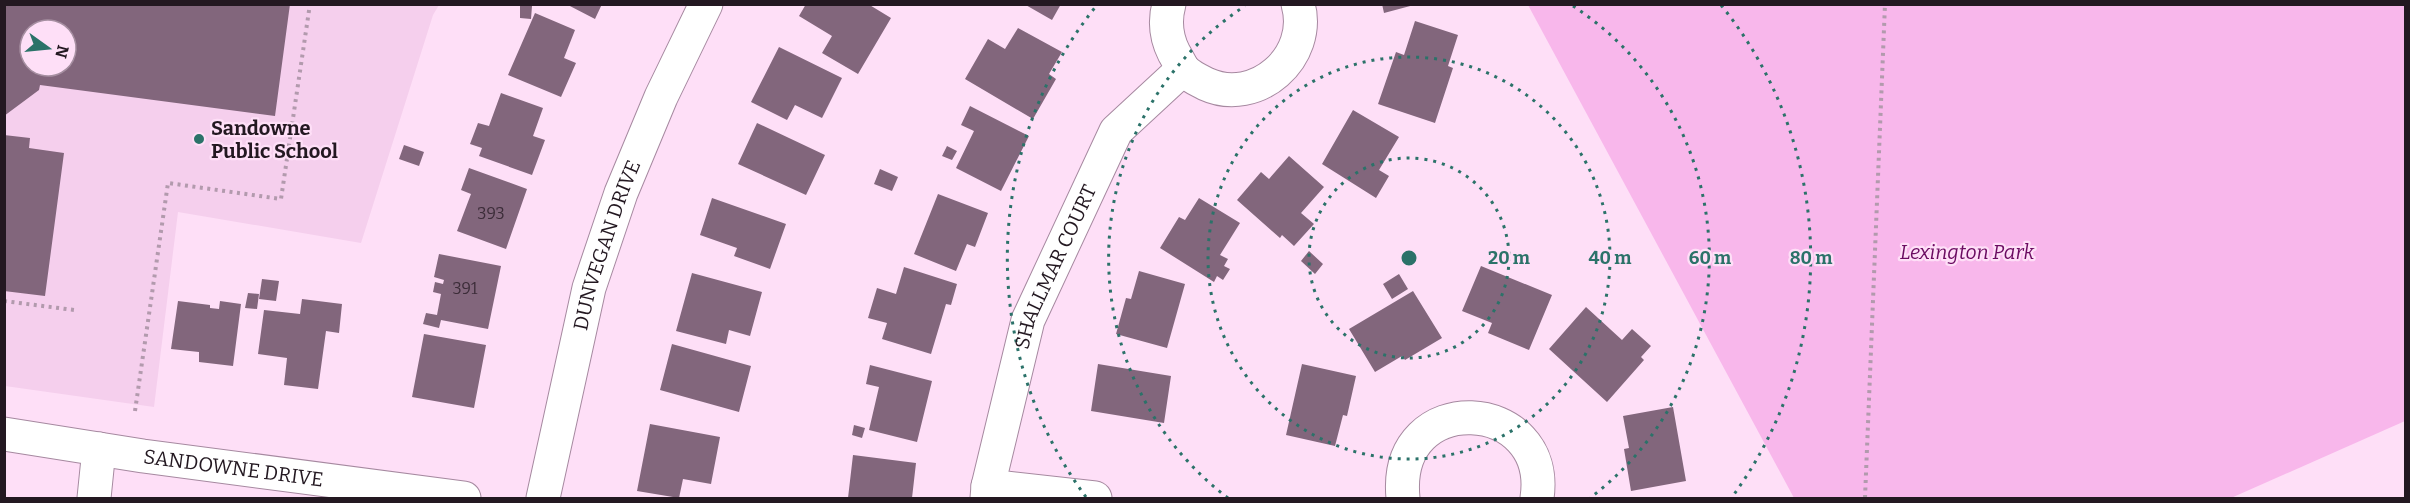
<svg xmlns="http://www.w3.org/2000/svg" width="2410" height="503" viewBox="0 0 2410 503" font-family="Bitter,serif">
  <rect width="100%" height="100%" fill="#fedff7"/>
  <path fill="#f5cfed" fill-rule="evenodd" d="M5 5H439L433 15 361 243 178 212 154 407 5 386ZM30 30H66V66H30Z"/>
  <path fill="#f8b7eb" d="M1528 5H2405V421L2231 498H1794Z"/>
  <path fill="#82667c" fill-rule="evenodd" d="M4 4H290L275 116 40 85 39 90 4 116ZM30 30H66V66H30Z
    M566 4H602L595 19Z
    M806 4H868L891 18 858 74 822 53 832 36 799 16Z
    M1024 4H1061L1052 20Z
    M1382 4H1414V5L1384 13Z
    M520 5 532 6 531 19 520 18Z
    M535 13 575 30 564 58 576 63 561 97 508 75Z
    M1415 21 1458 35 1448 66 1453 68 1435 123 1378 104 1396 52 1404 55Z
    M1018 28 1062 52 1049 74 1056 79 1033 119 965 79 988 39 1005 49Z
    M779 47 842 78 822 118 795 105 787 120 751 102Z
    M501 93 543 108 533 136 545 140 532 175 479 156 482 148 470 144 478 123 489 126Z
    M970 106 1029 136 1001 191 956 168 974 131 961 125Z
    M1353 110 1399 137 1379 170 1389 176 1376 198 1322 164Z
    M757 123 825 155 806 195 738 164Z
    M4 135 30 138 29 148 64 153 45 296 4 291Z
    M404 145 424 152 419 166 399 159Z
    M947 146 957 151 952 160 942 156Z
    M1289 156 1324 187 1301 213 1314 224 1294 246 1282 235 1280 238 1237 200 1261 172 1269 179Z
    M469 168 527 189 506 249 457 231 471 194 461 190Z
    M880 169 898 177 892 191 874 184Z
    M938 194 988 213 975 247 967 244 956 271 914 254Z
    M712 198 786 224 770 269 734 256 737 248 700 235Z
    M1199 198 1240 223 1220 255 1228 259 1224 266 1230 269 1223 280 1217 276 1214 282 1160 248 1179 217 1185 220Z
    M1309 251 1323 264 1315 274 1301 261Z
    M439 254 501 266 488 329 441 320 439 328 423 324 426 313 437 315 441 294 433 292 435 282 443 284 444 280 434 277Z
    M1481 266 1552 295 1529 350 1488 333 1492 323 1462 311Z
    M904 267 957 284 951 305 946 304 931 354 882 339 887 323 868 318 877 288 896 294Z
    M1139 271 1185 284 1167 348 1116 334 1126 298 1131 299Z
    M692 273 762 292 750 336 729 330 726 344 676 331Z
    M1399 274 1408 289 1392 299 1383 284Z
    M262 279 279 281 276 301 259 299Z
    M1413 291 1442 338 1405 360 1402 356 1375 372 1349 329Z
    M248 293 259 294 257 309 245 308Z
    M302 299 342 304 339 333 326 331 318 389 284 385 287 358 258 354 264 310 300 314Z
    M178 301 210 305V308L219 309 220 301 241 304 233 366 199 362V352L171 349Z
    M1586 307 1622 340 1632 329 1651 346 1641 357 1644 360 1607 402 1549 349Z
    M424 334 486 345 474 408 412 397Z
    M672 344 751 366 739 412 660 390Z
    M1098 364 1171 376 1164 423 1091 411Z
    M1302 364 1356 376 1347 416 1343 415 1335 446 1286 435Z
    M870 365 932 381 917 442 869 430 879 387 866 384Z
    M1673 407 1686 481 1631 491 1624 449 1629 448 1623 416Z
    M650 424 720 437 711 484 683 479 679 498 637 491Z
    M854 425 865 428 862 438 852 435Z
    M853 455 916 463 912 498H848Z"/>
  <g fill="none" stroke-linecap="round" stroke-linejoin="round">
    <g stroke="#a689a0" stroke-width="35">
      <g id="minor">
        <path d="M1169 4C1164 22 1166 37 1174 53 1177 58 1180 64 1183 69 1189 76 1198 80 1206 84 1256 107 1313 57 1298 4"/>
        <path id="s1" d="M4 434 143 456 464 498"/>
        <path d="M988 486 1095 498"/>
        <path d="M94 498 99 449"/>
        <path id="s2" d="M543 498 589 288 621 193 661 97 706 4"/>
        <path id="s3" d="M987 498 988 486 1028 320 1116 131 1183 69"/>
        <path d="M1403 498C1392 386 1552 396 1537 498"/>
      </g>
    </g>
    <path stroke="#b29aad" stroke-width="4" stroke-dasharray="3 4.5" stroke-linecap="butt" d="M4 301 74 310
      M135 411 168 183 281 199 310 4
      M1865 498 1885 4"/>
    <use href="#minor" stroke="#fff" stroke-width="33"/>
  </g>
  <g fill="none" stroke="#2b7269" stroke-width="3" stroke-dasharray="3 6">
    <circle cx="1409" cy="258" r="100"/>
    <circle cx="1409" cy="258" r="201"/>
    <path d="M1228 498A301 301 0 0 1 1245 6M1573 6A301 301 0 0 1 1590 498"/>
    <path d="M1086 497A402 402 0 0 1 1097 5M1721 5A402 402 0 0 1 1732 497"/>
  </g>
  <circle fill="#2b7269" stroke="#fedff7" stroke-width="2" cx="199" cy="139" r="6"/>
  <g text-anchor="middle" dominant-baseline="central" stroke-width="4.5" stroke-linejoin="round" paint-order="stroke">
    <g font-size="16" fill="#3b2c38">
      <text x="491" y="213">393</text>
      <text x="465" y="288">391</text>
    </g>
    <g font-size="20" font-weight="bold" fill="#231821" stroke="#fedff7" text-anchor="start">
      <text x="211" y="128">Sandowne<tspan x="211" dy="23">Public School</tspan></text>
    </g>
    <g font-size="20" fill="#231821" stroke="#fedff7">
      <text stroke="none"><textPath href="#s2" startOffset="261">DUNVEGAN DRIVE</textPath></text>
      <text stroke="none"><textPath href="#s3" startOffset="242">SHALLMAR COURT</textPath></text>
      <text stroke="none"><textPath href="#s1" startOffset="232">SANDOWNE DRIVE</textPath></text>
    </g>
    <g font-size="20" font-style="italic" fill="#6b0b61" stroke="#fedff7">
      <text x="1967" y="252">Lexington Park</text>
    </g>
  </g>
  <circle cx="1409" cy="258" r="9" fill="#2b7269" stroke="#fedff7" stroke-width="3"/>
  <g font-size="18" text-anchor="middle" font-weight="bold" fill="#2b7269" stroke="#fedff7" stroke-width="4.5" stroke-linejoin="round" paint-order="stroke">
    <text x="1509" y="264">20 m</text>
    <text x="1610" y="264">40 m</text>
    <text x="1710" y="264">60 m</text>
    <text x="1811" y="264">80 m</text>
  </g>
  <rect width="2410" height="503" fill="none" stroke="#231821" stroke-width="12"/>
  <g transform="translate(48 48) rotate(105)"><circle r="28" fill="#fedff7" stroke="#a68fa1" stroke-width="1.5"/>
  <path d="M0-4.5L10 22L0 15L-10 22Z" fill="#2b7269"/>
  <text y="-9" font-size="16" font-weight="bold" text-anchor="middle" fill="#231821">N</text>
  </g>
</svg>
